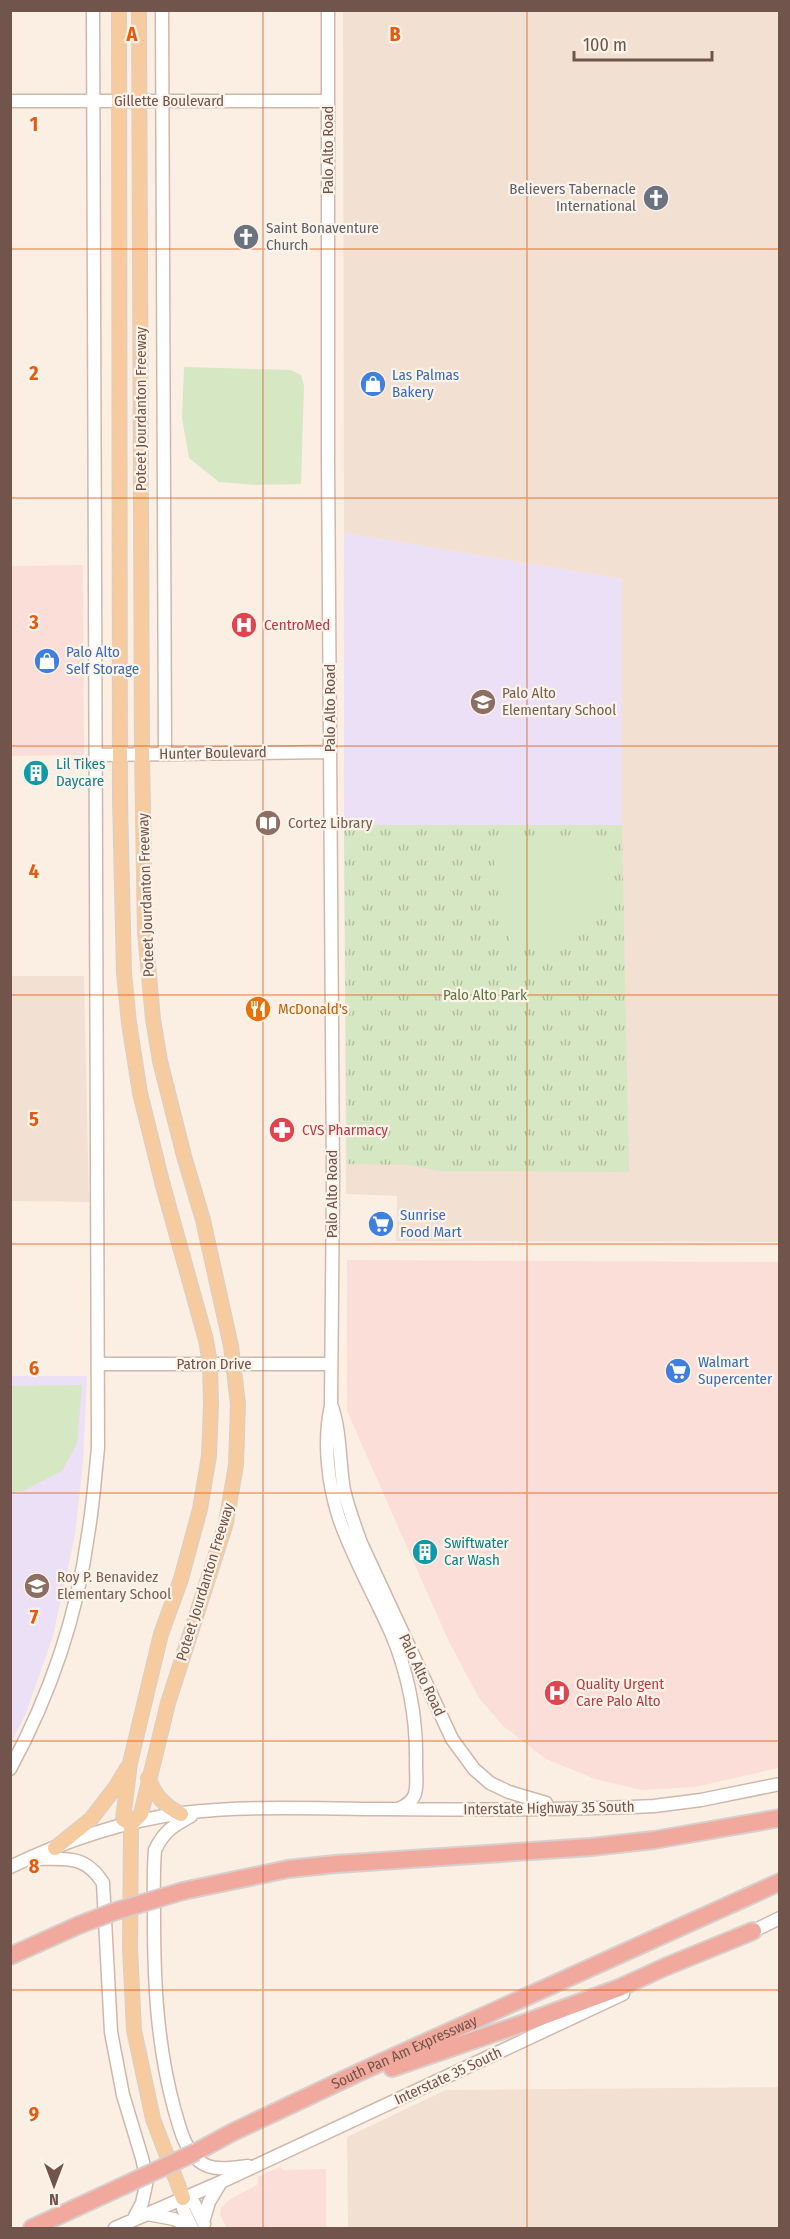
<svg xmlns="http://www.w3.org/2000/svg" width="790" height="2239" viewBox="0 0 790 2239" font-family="'Fira Sans Condensed',sans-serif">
  <defs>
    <pattern id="grass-tufts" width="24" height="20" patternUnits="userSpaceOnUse" patternTransform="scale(1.5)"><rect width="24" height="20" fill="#d6e7c3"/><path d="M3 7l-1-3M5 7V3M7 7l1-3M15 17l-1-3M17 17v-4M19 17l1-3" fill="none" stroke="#b2bea0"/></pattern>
  </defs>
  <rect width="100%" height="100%" fill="#fbefe3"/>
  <path fill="#f2e0d2" d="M343 11H779V1242L396 1241 397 1196 346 1194 344 825H622V579L344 533Z
    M11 976H84L89 1202 11 1201Z
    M779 2087V2228H348L347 2137 446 2090Z"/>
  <path fill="#faded7" d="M83 565 84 755 11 756V566Z
    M347 1260 779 1262V1768L695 1787 642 1790 595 1779 546 1759 503 1726 479 1698 449 1642 347 1411Z
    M280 2167 283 2170 326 2169V2228H227L220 2215 221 2208 229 2200 257 2185 258 2181 257 2177Z"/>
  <path fill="#ece0f7" d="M344 533 622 579V825H344Z
    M11 1376H87L83 1463 75 1535 53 1636 26 1713 11 1744Z"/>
  <path fill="url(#grass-tufts)" d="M344 825H622L629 1172 439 1171 409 1165 347 1164Z"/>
  <path fill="#d6e7c3" d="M184 367 291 370 301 375 304 386 301 484 256 485 219 482 189 458 182 418Z
    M500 840 591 843 607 848C609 863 610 891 605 905 595 930 564 949 537 948 528 948 518 944 510 943L491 847Z
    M82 1385 77 1444 62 1471 23 1491 11 1492V1386Z"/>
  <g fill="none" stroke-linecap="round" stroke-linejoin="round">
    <g stroke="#d0b7ab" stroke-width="15">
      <path id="secondary" d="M162 10 165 754
        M328 10V457L333 1178 331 1406C323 1441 328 1484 339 1518 353 1559 375 1596 392 1635 409 1676 417 1720 416 1764 416 1786 421 1800 398 1809
        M10 101H328
        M96 755 330 752
        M98 1364H331
        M332 1407C341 1434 339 1462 344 1490 348 1508 355 1526 361 1543L452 1739 474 1769 490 1783 509 1792 546 1803
        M10 1769C49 1697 77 1616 88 1535 93 1506 95 1477 98 1448L93 10
        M191 1816C173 1826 164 1831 155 1850 153 1873 154 1896 154 1918 154 1983 157 2045 174 2108 179 2125 184 2149 199 2161 212 2172 233 2168 248 2166
        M35 1859C65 1859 85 1854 103 1883L111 2032 123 2095 142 2158 147 2180 142 2203 133 2220
        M10 1867C64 1841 124 1821 183 1813 250 1805 319 1809 387 1809 476 1810 565 1810 654 1806L701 1800 780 1784
        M747 1934 780 1918
        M183 2198 194 2203 204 2224
        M183 2198V2209L192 2228
        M147 2214 174 2219 192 2228
        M203 2222 209 2202 221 2182
        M115 2228 221 2182 623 1994"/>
    </g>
    <g stroke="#d7cfcd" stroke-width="16">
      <path id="primary" d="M119 10 120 800 124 973 129 1023 140 1093 162 1182 206 1340 210 1364 211 1405 209 1456 200 1509 181 1579 161 1634 130 1763 123 1819 131 1824
        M139 10 142 754 145 932 153 1019 160 1061 184 1156 203 1220 231 1346 238 1404 236 1465 226 1523 168 1703 141 1814 131 1824 130 1948 134 2030 153 2119 183 2198
        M148 1778C156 1796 163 1805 181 1814
        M55 1848 91 1819 115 1788 127 1768"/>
    </g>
    <g stroke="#d7cfcd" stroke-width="20">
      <g id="highway">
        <path d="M183 1891 288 1869 336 1864 591 1847 654 1840 780 1818"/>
        <path d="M10 1956 79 1925"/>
        <path d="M392 2068 527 2022 619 1988 665 1967 753 1931"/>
        <path id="s1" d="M196 2152 233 2132 360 2072 780 1882"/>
        <path d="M32 2228 123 2186"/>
      </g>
    </g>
    <use href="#secondary" stroke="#fff" stroke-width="12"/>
    <use href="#primary" stroke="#f6cb9f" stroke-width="14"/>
    <use href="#highway" stroke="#f2a99d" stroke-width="16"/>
    <g stroke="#d7cfcd" stroke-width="20" stroke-linecap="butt">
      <path id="highway-bridge" d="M79 1925 113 1912 183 1891
        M123 2186 196 2152"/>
    </g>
    <use href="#highway-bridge" stroke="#f2a99d" stroke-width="16"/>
  </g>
  <path fill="none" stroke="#e8590c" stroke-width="1.5" stroke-opacity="0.55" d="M263 10V2228M527 10V2228M10 249H780M10 498H780M10 746H780M10 995H780M10 1244H780M10 1493H780M10 1741H780M10 1990H780"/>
  <defs>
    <g id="church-disc" transform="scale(1.35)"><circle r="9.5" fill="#6b7280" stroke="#fef3e9"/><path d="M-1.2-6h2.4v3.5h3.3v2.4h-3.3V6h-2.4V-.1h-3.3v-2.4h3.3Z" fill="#fff"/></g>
    <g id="shop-disc" transform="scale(1.35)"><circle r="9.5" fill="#3f7fe0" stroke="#fef3e9"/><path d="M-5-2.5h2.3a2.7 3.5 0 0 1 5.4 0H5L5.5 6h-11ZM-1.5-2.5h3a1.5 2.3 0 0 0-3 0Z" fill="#fff"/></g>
    <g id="hospital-disc" transform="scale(1.35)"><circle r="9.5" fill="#e0444e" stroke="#fef3e9"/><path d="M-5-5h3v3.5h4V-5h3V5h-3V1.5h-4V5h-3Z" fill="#fff"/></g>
    <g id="school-disc" transform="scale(1.35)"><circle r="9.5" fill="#8d6e63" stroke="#fef3e9"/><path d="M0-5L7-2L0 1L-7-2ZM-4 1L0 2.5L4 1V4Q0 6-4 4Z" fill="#fff"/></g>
    <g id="building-disc" transform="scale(1.35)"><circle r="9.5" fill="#0f9aa8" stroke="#fef3e9"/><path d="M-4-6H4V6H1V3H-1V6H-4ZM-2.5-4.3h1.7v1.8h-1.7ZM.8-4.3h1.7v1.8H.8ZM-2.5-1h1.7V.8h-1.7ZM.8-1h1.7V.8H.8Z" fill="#fff"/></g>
    <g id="library-disc" transform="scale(1.35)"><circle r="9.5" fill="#8d6e63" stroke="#fef3e9"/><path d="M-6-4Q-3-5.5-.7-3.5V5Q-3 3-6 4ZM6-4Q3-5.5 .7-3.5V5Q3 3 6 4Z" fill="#fff"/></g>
    <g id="restaurant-disc" transform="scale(1.35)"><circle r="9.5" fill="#e8710a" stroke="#fef3e9"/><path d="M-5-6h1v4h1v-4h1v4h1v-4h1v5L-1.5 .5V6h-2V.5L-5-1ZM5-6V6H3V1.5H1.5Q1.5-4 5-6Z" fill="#fff"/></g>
    <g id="pharmacy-disc" transform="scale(1.35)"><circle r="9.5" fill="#e0444e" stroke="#fef3e9"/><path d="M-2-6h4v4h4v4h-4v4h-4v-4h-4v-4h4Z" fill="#fff"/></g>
    <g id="supermarket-disc" transform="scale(1.35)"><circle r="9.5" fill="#3f7fe0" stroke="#fef3e9"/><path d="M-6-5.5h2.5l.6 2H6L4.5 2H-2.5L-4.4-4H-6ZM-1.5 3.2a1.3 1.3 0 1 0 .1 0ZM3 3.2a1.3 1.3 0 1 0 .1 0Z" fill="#fff"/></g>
  </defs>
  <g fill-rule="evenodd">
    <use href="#church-disc" x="656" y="198"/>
    <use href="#church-disc" x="246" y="237"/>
    <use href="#shop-disc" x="373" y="384"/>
    <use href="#hospital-disc" x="244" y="625"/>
    <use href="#shop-disc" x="47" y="661"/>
    <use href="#school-disc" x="483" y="702"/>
    <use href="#building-disc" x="36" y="773"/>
    <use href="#library-disc" x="268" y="823"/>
    <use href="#restaurant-disc" x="258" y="1009"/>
    <use href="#pharmacy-disc" x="282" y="1130"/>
    <use href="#supermarket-disc" x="381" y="1224"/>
    <use href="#supermarket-disc" x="678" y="1371"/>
    <use href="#building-disc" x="425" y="1552"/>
    <use href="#school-disc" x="37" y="1586"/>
    <use href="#hospital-disc" x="557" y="1693"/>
  </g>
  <g text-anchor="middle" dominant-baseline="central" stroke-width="4.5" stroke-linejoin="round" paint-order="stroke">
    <g font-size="15" fill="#71544b" stroke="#fef3e9">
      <text x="169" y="101">Gillette Boulevard</text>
      <text transform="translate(328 150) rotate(-90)">Palo Alto Road</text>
      <text transform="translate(141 409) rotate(-90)">Poteet Jourdanton Freeway</text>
      <text transform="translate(330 708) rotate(-90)">Palo Alto Road</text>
      <text transform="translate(213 753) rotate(-1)">Hunter Boulevard</text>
      <text transform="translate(146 895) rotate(-92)">Poteet Jourdanton Freeway</text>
      <text transform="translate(332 1194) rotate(-90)">Palo Alto Road</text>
      <text x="214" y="1364">Patron Drive</text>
      <text transform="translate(205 1582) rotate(-73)">Poteet Jourdanton Freeway</text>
      <text transform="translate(422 1675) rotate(65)">Palo Alto Road</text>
      <text transform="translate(549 1808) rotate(-1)">Interstate Highway 35 South</text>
      <text stroke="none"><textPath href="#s1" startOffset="231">South Pan Am Expressway</textPath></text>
      <text transform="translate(448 2076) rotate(-25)">Interstate 35 South</text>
    </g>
    <g font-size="15" fill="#5b616d" stroke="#fef3e9" text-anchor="end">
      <text x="636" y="189">Believers Tabernacle<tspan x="636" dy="17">International</tspan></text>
      <text x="266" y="228" text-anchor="start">Saint Bonaventure<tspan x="266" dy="17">Church</tspan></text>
    </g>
    <g font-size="15" fill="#366cbe" stroke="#fef3e9" text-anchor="start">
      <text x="392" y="375">Las Palmas<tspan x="392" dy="17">Bakery</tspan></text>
      <text x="66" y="652">Palo Alto<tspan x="66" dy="17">Self Storage</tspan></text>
      <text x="400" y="1215">Sunrise<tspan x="400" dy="17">Food Mart</tspan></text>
      <text x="698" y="1362">Walmart<tspan x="698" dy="17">Supercenter</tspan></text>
    </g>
    <g font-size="15" fill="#be3a42" stroke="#fef3e9" text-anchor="start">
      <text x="264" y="625">CentroMed</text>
      <text x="302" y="1130">CVS Pharmacy</text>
      <text x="576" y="1684">Quality Urgent<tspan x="576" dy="17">Care Palo Alto</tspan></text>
    </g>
    <g font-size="15" fill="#785e54" stroke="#fef3e9" text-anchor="start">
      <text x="502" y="693">Palo Alto<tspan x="502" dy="17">Elementary School</tspan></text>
      <text x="288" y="823">Cortez Library</text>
      <text x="57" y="1577">Roy P. Benavidez<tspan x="57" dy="17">Elementary School</tspan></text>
    </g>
    <g font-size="15" fill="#0d838f" stroke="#fef3e9" text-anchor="start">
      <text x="56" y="764">Lil Tikes<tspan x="56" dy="17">Daycare</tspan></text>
      <text x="444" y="1543">Swiftwater<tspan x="444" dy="17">Car Wash</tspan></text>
    </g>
    <g font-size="15" fill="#597743" stroke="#fef3e9">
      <text x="485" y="995">Palo Alto Park</text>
    </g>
    <g font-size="15" fill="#c56008" stroke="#fef3e9" text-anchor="start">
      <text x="278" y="1009">McDonald's</text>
    </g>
  </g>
  <g font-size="20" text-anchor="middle" font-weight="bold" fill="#e8590c" stroke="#fef3e9" stroke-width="4.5" stroke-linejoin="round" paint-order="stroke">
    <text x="132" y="41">A</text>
    <text x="395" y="41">B</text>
    <text x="34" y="131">1</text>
    <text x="34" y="380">2</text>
    <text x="34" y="629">3</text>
    <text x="34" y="878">4</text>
    <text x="34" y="1126">5</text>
    <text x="34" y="1375">6</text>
    <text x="34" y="1624">7</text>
    <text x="34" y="1873">8</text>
    <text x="34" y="2121">9</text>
  </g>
  <rect width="790" height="2239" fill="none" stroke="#71544b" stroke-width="24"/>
  <g transform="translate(54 2185) rotate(180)" stroke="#fef3e9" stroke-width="4.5" paint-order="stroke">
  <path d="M0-4.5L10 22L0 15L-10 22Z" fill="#71544b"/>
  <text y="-9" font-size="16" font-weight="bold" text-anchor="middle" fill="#71544b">N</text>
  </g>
  <path d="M574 51v9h138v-9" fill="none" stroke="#71544b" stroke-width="3"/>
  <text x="583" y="51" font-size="18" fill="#71544b" stroke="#fef3e9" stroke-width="4.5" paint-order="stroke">100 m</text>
</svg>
